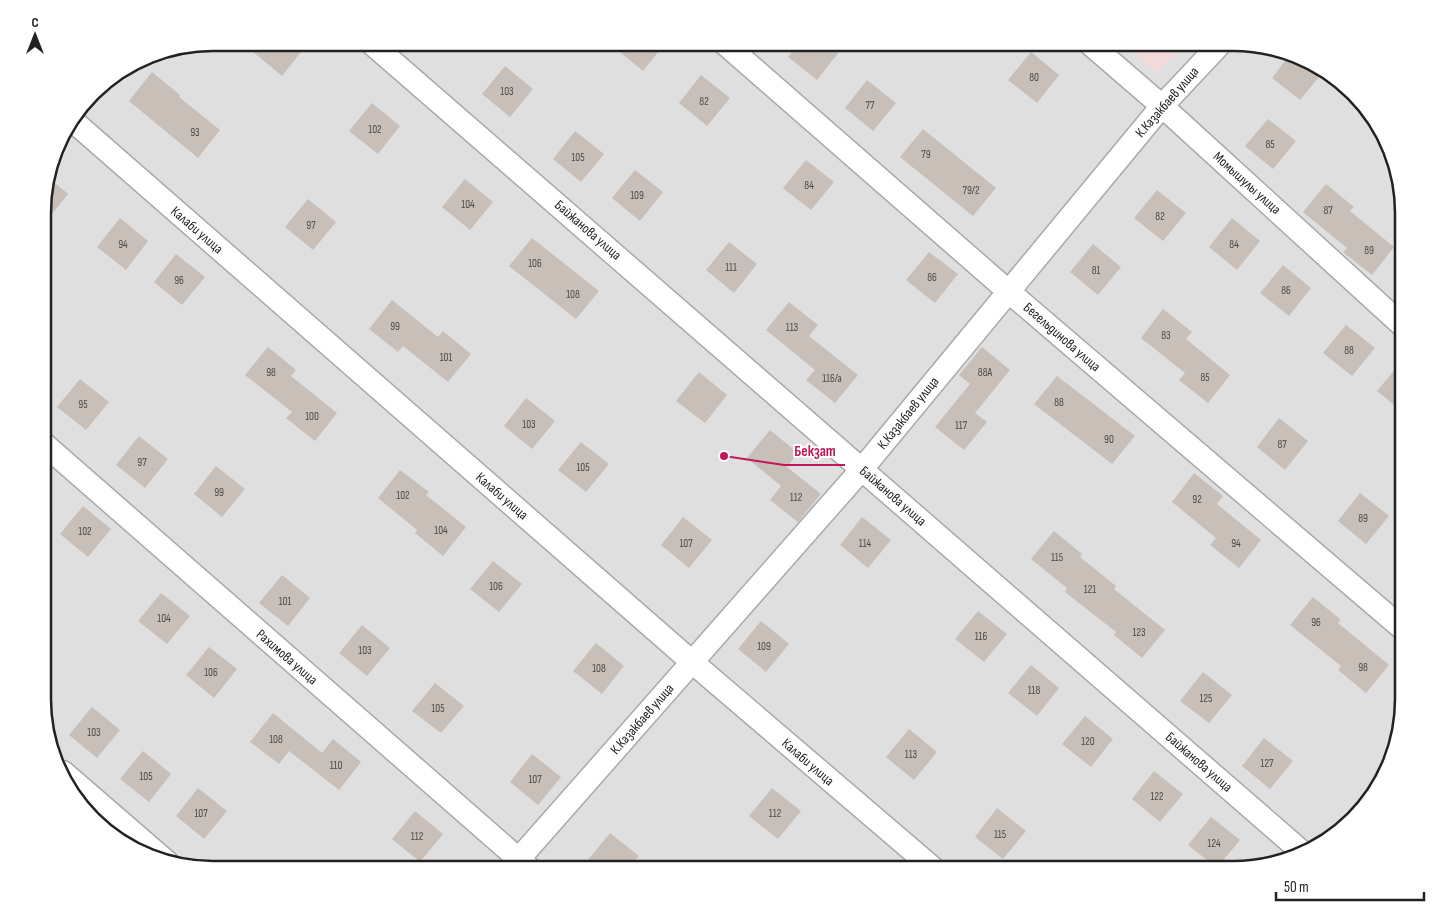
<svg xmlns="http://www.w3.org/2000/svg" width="1446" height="912" viewBox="0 0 1446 912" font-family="'Sofia Sans Condensed',sans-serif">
  <rect width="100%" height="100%" fill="#f2efe9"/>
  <path fill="#e0dfdf" d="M213 43H1233L1287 51 1327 71 1380 128 1403 202V710L1375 793 1318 847 1244 869H213L159 861 119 841 71 793 44 721V191L60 137 100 85 148 55Z"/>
  <path fill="#f2dad9" d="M1122 43H1186L1157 73Z"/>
  <path fill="#c7bfb8" d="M241 42H309L282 76Z
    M608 42H666L643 71Z
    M800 42H828L839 52 817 80 788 57Z
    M1031 52 1059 75 1037 103 1008 80Z
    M1291 53 1314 64 1323 72 1300 100 1272 78Z
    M505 66 533 89 510 117 482 94Z
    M152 72 180 95 179 97 220 130 198 158 129 101Z
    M701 75 730 98 707 126 679 103Z
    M867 80 896 103 873 131 845 108Z
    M372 103 400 126 378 154 349 131Z
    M1268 119 1296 141 1273 169 1245 146Z
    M923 129 996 188 973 216 900 157Z
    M575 131 604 154 581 182 553 159Z
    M806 160 834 182 811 210 783 188Z
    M635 170 663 192 640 221 612 198Z
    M48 177 68 194 44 224V191Z
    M465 179 493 202 470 230 442 207Z
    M1326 184 1354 207 1350 211 1394 247 1372 275 1343 252 1347 248 1303 212Z
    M1157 190 1186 213 1163 241 1134 218Z
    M308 199 336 222 313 250 285 227Z
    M120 218 148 241 126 270 97 247Z
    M1232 218 1260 241 1237 270 1209 247Z
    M532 238 599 291 576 319 509 266Z
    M729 242 757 264 734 293 706 270Z
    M1093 244 1121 267 1098 295 1070 272Z
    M929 252 958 274 935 303 906 280Z
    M176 254 205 277 182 305 154 282Z
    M1283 265 1311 288 1289 316 1260 293Z
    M392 300 438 337 443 331 471 354 448 382 403 346 398 352 369 329Z
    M789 302 818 325 809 336 858 375 835 403 806 380 815 370 766 330Z
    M1163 309 1192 332 1186 339 1230 375 1208 403 1179 380 1185 373 1141 338Z
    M1346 325 1375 348 1352 376 1323 353Z
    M268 347 296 370 291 376 337 413 315 441 286 418 292 412 245 375Z
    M982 347 1010 370 975 413 987 422 964 450 935 427 970 384 959 375Z
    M1403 360V412L1377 391Z
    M699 372 727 395 705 423 676 401Z
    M1057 376 1135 436 1112 464 1034 404Z
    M80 379 109 402 86 430 57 407Z
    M526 398 555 421 532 449 504 426Z
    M1279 418 1308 441 1285 470 1257 447Z
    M770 430 798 453 787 467 821 494 798 522 770 500 781 486 747 458Z
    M139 436 168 459 145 488 116 465Z
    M581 442 609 464 586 492 558 470Z
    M216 466 245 489 222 517 194 494Z
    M400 470 429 492 426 495 466 527 443 556 415 533 417 530 378 498Z
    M1194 473 1223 496 1217 504 1261 540 1239 568 1210 545 1216 538 1172 502Z
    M1360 493 1389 516 1366 544 1338 521Z
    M83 506 111 529 88 557 60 534Z
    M683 517 712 540 689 568 661 545Z
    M862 517 891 540 868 568 840 545Z
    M1054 531 1082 554 1080 557 1116 586 1114 589 1165 630 1142 658 1114 635 1116 632 1065 592 1067 588 1031 559Z
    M493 561 522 584 499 612 470 589Z
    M282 575 310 598 288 626 259 603Z
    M161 593 190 616 167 644 138 621Z
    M1313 597 1341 620 1338 623 1389 665 1366 693 1338 670 1341 666 1290 625Z
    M978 611 1007 634 984 662 955 639Z
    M761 621 789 644 766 672 738 649Z
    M362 625 390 648 367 676 339 653Z
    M596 643 624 666 602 694 573 671Z
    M209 647 237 669 214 698 186 675Z
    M1031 665 1059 688 1037 716 1008 693Z
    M1203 672 1232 695 1209 723 1180 701Z
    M435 683 464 706 441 733 412 711Z
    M92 707 120 730 97 758 69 735Z
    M273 713 322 753 333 739 361 762 339 790 289 751 279 764 250 742Z
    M1085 716 1113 739 1091 767 1062 744Z
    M909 729 937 752 914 780 886 757Z
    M1264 738 1293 761 1270 789 1242 766Z
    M143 751 171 774 149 802 120 779Z
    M532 754 561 777 538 805 510 782Z
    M1154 771 1183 794 1160 822 1132 799Z
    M198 788 227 811 204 839 176 816Z
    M772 788 801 811 778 839 749 816Z
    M997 808 1026 831 1003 859 975 837Z
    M415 811 443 834 420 862 392 839Z
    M1211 817 1240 840 1217 868 1188 845Z
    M610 833 639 856 628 869H597L587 861Z"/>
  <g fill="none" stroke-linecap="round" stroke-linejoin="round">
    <g stroke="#a9a9a9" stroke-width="25">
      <path id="minor" d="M371 43 1302 852
        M724 43 1008 291 1403 629
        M1089 43 1162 106 1403 326
        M73 121 692 662 934 869
        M44 444 530 869
        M63 772 167 862
        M510 869 862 469 1162 106 1221 43"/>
    </g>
    <use href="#minor" stroke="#fff" stroke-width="22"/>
  </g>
  <g text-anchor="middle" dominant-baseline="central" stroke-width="4" stroke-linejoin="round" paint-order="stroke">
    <g font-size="11" fill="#4b4948">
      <text x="1034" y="77">80</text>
      <text x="507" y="91">103</text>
      <text x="704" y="101">82</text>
      <text x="870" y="105">77</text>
      <text x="375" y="129">102</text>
      <text x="195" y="132">93</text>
      <text x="1270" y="144">85</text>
      <text x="926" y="154">79</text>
      <text x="578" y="157">105</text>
      <text x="809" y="185">84</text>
      <text x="971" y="190">79/2</text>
      <text x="637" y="195">109</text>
      <text x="468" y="204">104</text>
      <text x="1328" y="210">87</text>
      <text x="1160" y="216">82</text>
      <text x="311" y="225">97</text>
      <text x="123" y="244">94</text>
      <text x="1234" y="244">84</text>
      <text x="1369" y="250">89</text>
      <text x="535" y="263">106</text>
      <text x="731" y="267">111</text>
      <text x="1096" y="270">81</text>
      <text x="932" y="277">86</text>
      <text x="179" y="280">96</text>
      <text x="1286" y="290">86</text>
      <text x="573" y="294">108</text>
      <text x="395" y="326">99</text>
      <text x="792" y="327">113</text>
      <text x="1166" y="335">83</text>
      <text x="1349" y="350">88</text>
      <text x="446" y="357">101</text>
      <text x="271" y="372">98</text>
      <text x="985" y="372">88А</text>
      <text x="1205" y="377">85</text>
      <text x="832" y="378">116/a</text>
      <text x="1059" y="402">88</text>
      <text x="83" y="404">95</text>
      <text x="312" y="416">100</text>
      <text x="529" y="424">103</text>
      <text x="961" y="425">117</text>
      <text x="1109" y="439">90</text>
      <text x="1282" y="444">87</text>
      <text x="142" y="462">97</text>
      <text x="583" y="467">105</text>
      <text x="219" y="492">99</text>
      <text x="403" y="495">102</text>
      <text x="796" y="497">112</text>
      <text x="1197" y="499">92</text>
      <text x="1363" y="518">89</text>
      <text x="441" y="530">104</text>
      <text x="85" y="531">102</text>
      <text x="686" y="543">107</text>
      <text x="865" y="543">114</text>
      <text x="1236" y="543">94</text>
      <text x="1057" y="557">115</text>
      <text x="496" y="586">106</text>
      <text x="1090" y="589">121</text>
      <text x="285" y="601">101</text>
      <text x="164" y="618">104</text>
      <text x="1316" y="622">96</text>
      <text x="1139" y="632">123</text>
      <text x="981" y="636">116</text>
      <text x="764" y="646">109</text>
      <text x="365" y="650">103</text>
      <text x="1363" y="667">98</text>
      <text x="599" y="668">108</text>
      <text x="211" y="672">106</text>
      <text x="1034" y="690">118</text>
      <text x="1206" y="698">125</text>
      <text x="438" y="708">105</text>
      <text x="94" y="732">103</text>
      <text x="276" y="739">108</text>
      <text x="1088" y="741">120</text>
      <text x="911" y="754">113</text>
      <text x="1267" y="763">127</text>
      <text x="336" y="765">110</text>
      <text x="146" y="776">105</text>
      <text x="535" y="779">107</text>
      <text x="1157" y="796">122</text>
      <text x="201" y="813">107</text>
      <text x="775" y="813">112</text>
      <text x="1000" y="834">115</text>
      <text x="417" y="836">112</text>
      <text x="1214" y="843">124</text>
    </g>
    <g font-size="14" fill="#222" stroke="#fff">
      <text transform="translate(1167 102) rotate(-49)">К.Казакбаев улица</text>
      <text transform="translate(1247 183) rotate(42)">Момышулы улица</text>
      <text transform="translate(197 230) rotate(41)">Калаби улица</text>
      <text transform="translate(588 230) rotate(41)">Байжанова улица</text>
      <text transform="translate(1062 337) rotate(41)">Бегельдинова улица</text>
      <text transform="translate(908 413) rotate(-51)">К.Казакбаев улица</text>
      <text transform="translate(502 496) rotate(41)">Калаби улица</text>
      <text transform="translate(893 496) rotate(41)">Байжанова улица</text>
      <text transform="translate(287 657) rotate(41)">Рахимова улица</text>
      <text transform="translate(642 719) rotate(-49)">К.Казакбаев улица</text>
      <text transform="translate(808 762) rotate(41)">Калаби улица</text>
      <text transform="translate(1199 762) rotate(41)">Байжанова улица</text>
    </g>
  </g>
  <path d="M0 0H1446V912H0ZM213 51H1233A162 162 0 0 1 1395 213V699A162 162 0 0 1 1233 861H213A162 162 0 0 1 51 699V213A162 162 0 0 1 213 51Z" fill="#fff" fill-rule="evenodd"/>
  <path fill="none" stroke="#222" stroke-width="2.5" d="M213 51H1233A162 162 0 0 1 1395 213V699A162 162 0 0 1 1233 861H213A162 162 0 0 1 51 699V213A162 162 0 0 1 213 51Z"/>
  <path fill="none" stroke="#c2185b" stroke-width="2" d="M724 456L784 465H845"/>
  <circle fill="#c2185b" stroke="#fff" stroke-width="2" cx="724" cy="456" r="5"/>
  <g font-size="15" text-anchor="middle" font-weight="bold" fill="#c2185b" stroke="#fff" stroke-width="4" stroke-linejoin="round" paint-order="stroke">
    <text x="815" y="456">Бекзат</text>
  </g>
  <g transform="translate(35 35)" stroke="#ffffff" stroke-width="4" paint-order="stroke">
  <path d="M0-4L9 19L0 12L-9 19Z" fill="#222222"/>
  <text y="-8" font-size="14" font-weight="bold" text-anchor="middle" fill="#222222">С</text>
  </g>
  <path d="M1276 892v8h148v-8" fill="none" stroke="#222222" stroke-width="2.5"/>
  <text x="1284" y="892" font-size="15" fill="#222222" stroke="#ffffff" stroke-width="4" paint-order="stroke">50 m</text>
</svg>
